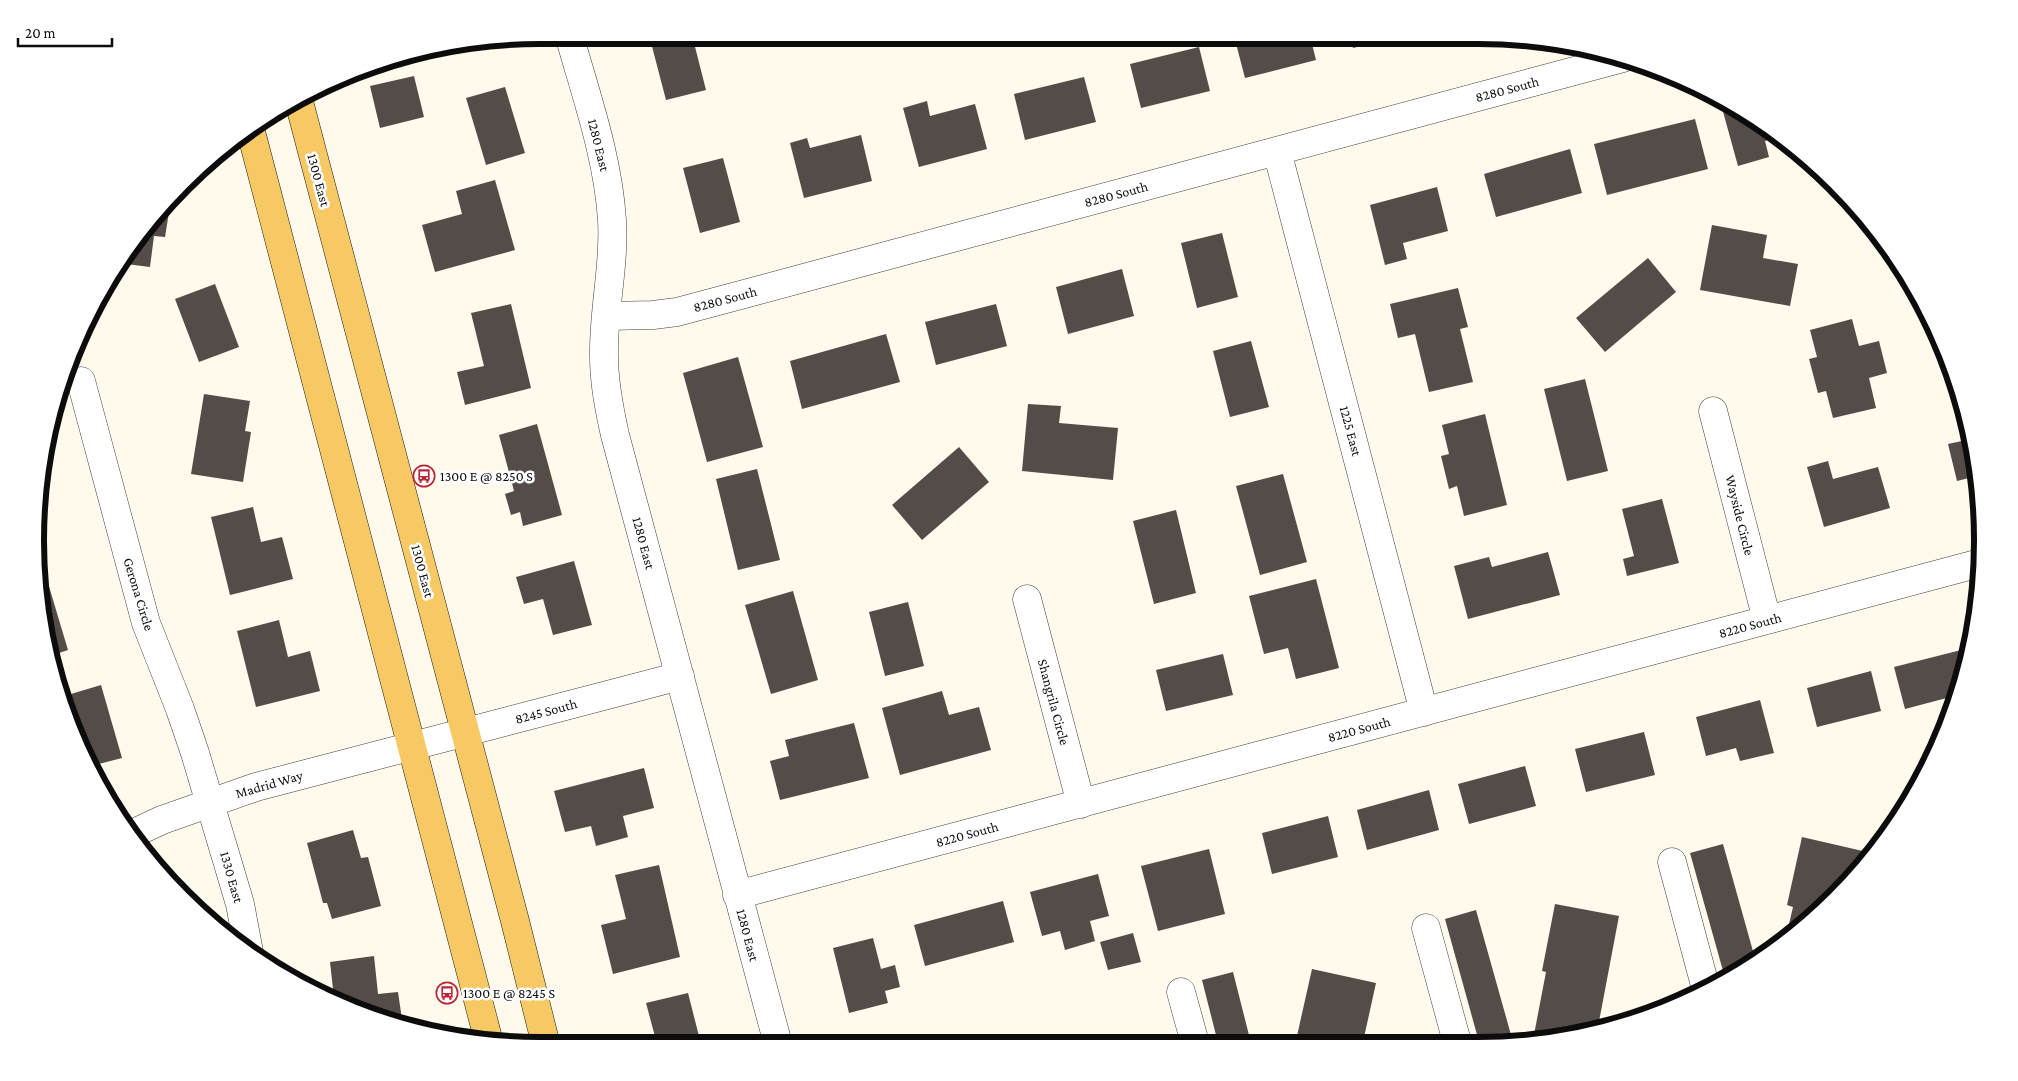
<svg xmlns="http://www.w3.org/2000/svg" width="2018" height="1081" viewBox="0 0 2018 1081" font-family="'Crimson Pro',serif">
  <rect width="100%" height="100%" fill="#fffaeb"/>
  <path fill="#544c49" d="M649 35H692L706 90 666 100Z
    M1234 36H1310L1316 60 1245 78Z
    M1349 36H1397V37L1353 48Z
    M485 40 430 58 427 49 442 45Z
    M1199 47 1210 91 1141 108 1130 64Z
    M414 76 424 117 380 128 370 86Z
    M1084 77 1096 122 1025 140 1014 94Z
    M505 87 525 153 486 165 466 98Z
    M927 101 930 116 975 104 987 149 919 167 903 108Z
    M1733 105 1779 137 1765 141 1769 157 1738 166 1722 108Z
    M1695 119 1708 169 1607 195 1594 144Z
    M861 135 872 181 804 198 790 143 807 138 810 148Z
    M1570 149 1582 193 1496 217 1484 174Z
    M723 158 740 222 700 233 683 168Z
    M495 180 515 250 435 272 422 225 462 214 456 191Z
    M1437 187 1448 231 1403 243 1407 259 1385 265 1370 205Z
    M163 205 170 206 165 237 154 236 150 267 118 263Z
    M1712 225 1767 235 1763 258 1798 264 1790 306 1700 290Z
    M1222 233 1238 297 1197 308 1181 243Z
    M1648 258 1676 292 1605 352 1576 318Z
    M1122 269 1134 316 1068 334 1056 287Z
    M215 284 239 347 199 362 175 299Z
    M1458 288 1468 327 1460 329 1473 382 1429 392 1415 334 1398 338 1390 304Z
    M511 304 531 388 465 405 457 372 484 366 471 313Z
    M996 304 1007 346 936 365 925 322Z
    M1852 319 1859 346 1879 341 1887 373 1869 378 1876 408 1833 418 1826 391 1818 393 1809 359 1817 357 1810 330Z
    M886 334 900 382 802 409 790 361Z
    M1251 341 1269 407 1230 417 1213 351Z
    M738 357 763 447 707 462 683 373Z
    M1585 379 1608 471 1567 481 1544 389Z
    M204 394 250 401 245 431 251 432 243 482 191 474Z
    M1028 404 1061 406 1059 423 1118 428 1113 480 1022 471Z
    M1485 414 1507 505 1464 516 1457 486 1449 489 1441 456 1449 454 1442 425Z
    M537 424 562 515 523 526 520 512 511 515 505 494 514 491 499 435Z
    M1971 439 1977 476 1957 481 1948 444Z
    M959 447 989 482 922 540 892 505Z
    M1828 461 1833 479 1878 467 1890 508 1824 527 1807 467Z
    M757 469 780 560 738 570 716 479Z
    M1283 474 1307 562 1260 575 1236 486Z
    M1662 499 1679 563 1627 576 1623 559 1634 556 1622 509Z
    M253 507 261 542 282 537 293 579 230 595 211 517Z
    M1176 510 1196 593 1154 604 1133 521Z
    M1548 552 1560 595 1468 619 1454 566 1489 557 1492 567Z
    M574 561 592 625 553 635 543 599 524 604 516 577Z
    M45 573 68 650 50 656 36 576Z
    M1316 579 1339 668 1296 679 1288 648 1264 654 1249 596Z
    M793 591 818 680 771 694 745 605Z
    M908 602 924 666 885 676 869 612Z
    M279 620 288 657 310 651 320 691 256 707 237 631Z
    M1969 648 1958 695 1905 709 1894 667Z
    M1223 654 1233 695 1166 711 1156 670Z
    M1871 671 1881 711 1817 727 1807 688Z
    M101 685 122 758 91 766 74 734 61 697Z
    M942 691 949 715 979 707 991 750 900 775 882 708Z
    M1760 700 1774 753 1740 761 1736 748 1706 756 1696 717Z
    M854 723 869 778 780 800 770 761 789 756 785 740Z
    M1644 732 1655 775 1586 792 1575 749Z
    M1525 766 1536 806 1469 824 1458 784Z
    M644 768 654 808 623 816 628 837 596 846 591 826 565 832 554 791Z
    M1429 790 1439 830 1367 850 1357 810Z
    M1328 816 1338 857 1272 874 1262 833Z
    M353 830 361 858 368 857 381 906 332 919 327 903H323L307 843Z
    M1802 837 1867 852 1864 864 1857 874 1786 937 1793 907 1787 905Z
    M1723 844 1756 962 1725 978 1690 853Z
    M1209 849 1225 914 1158 931 1141 866Z
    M659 865 680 957 613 974 601 925 626 919 615 875Z
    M1098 874 1109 916 1090 921 1095 941 1065 950 1060 931 1042 936 1030 892Z
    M1003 901 1014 942 925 966 914 925Z
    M1555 904 1619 916 1598 1027 1541 1042 1533 1040 1546 972 1542 971Z
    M1476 910 1513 1042H1479L1445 919Z
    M1133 933 1141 962 1108 970 1100 942Z
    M873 938 881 969 895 965 900 987 885 991 888 1003 849 1013 833 948Z
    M374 956 378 994 398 992 403 1026 334 998 330 962Z
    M1312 969 1376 983 1363 1042H1301L1302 1037 1297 1036Z
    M1233 972 1251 1043H1218L1202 980Z
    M688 993 701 1044H657L646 1003Z
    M1067 1034 1104 1042V1043H1065Z"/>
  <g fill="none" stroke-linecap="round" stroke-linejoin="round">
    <g stroke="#3f3f3f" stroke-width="29">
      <path id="minor" d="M569 35C586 95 608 157 612 220 615 265 603 310 604 356 604 383 609 408 615 435L778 1044
        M1277 151 1424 712
        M607 316 653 315 677 312 1623 58
        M81 381 146 623 180 709 195 753 240 904 249 952
        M1713 411 1767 620
        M1027 599 1081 804
        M130 835 162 820 256 787 680 676
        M1672 862 1706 989
        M737 895 1980 563
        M1426 928 1457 1042
        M1181 992 1195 1043"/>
    </g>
    <g stroke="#1d1d1d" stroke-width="29">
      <path id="major" d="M298 98 515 921 546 1045
        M250 128 489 1042"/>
    </g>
    <use href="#minor" stroke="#fff" stroke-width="28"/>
    <use href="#major" stroke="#f6c964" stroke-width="28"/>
  </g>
  <defs>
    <g id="bus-ring" transform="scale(1.125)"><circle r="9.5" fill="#fff" stroke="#b92737" stroke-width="1.5"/><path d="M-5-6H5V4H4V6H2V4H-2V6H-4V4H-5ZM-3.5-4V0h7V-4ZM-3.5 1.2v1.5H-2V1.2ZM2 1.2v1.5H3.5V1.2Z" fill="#b92737"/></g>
  </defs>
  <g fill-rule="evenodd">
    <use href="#bus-ring" x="424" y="476"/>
    <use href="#bus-ring" x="447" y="993"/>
  </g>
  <g text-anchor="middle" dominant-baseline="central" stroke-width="5" stroke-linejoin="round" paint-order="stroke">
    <g font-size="14" fill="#0c0c0c" stroke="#fff">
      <text transform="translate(1507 89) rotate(-15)">8280 South</text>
      <text transform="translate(599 145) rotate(76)">1280 East</text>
      <text transform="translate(319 180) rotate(75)">1300 East</text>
      <text transform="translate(1116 194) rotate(-15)">8280 South</text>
      <text transform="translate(725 299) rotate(-15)">8280 South</text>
      <text transform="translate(1351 431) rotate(75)">1225 East</text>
      <text transform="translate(1740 515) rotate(76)">Wayside Circle</text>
      <text transform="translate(644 543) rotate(75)">1280 East</text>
      <text transform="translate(423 571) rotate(75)">1300 East</text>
      <text transform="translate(139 594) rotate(73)">Gerona Circle</text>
      <text transform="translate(1750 625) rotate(-15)">8220 South</text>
      <text transform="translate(1054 702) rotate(75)">Shangrila Circle</text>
      <text transform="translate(546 711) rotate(-15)">8245 South</text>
      <text transform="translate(1359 729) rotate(-15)">8220 South</text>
      <text transform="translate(269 784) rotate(-16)">Madrid Way</text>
      <text transform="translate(967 834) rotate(-15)">8220 South</text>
      <text transform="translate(232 877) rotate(74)">1330 East</text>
      <text transform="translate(748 935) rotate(75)">1280 East</text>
    </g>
    <g font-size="14" fill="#0c0c0c" stroke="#fff" text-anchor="start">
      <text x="440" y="476">1300 E @ 8250 S</text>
      <text x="463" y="993">1300 E @ 8245 S</text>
    </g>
  </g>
  <path d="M0 0H2018V1081H0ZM540 44H1478A496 496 0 0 1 1974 540V541A496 496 0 0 1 1478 1037H540A496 496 0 0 1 44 541V540A496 496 0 0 1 540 44Z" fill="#fff" fill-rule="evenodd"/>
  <path fill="none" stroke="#0c0c0c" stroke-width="6" d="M540 44H1478A496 496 0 0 1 1974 540V541A496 496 0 0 1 1478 1037H540A496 496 0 0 1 44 541V540A496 496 0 0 1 540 44Z"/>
  <path d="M18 38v8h94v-8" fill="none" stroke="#0c0c0c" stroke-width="2.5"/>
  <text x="25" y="38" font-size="15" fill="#0c0c0c" stroke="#ffffff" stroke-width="4" paint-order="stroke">20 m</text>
</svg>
